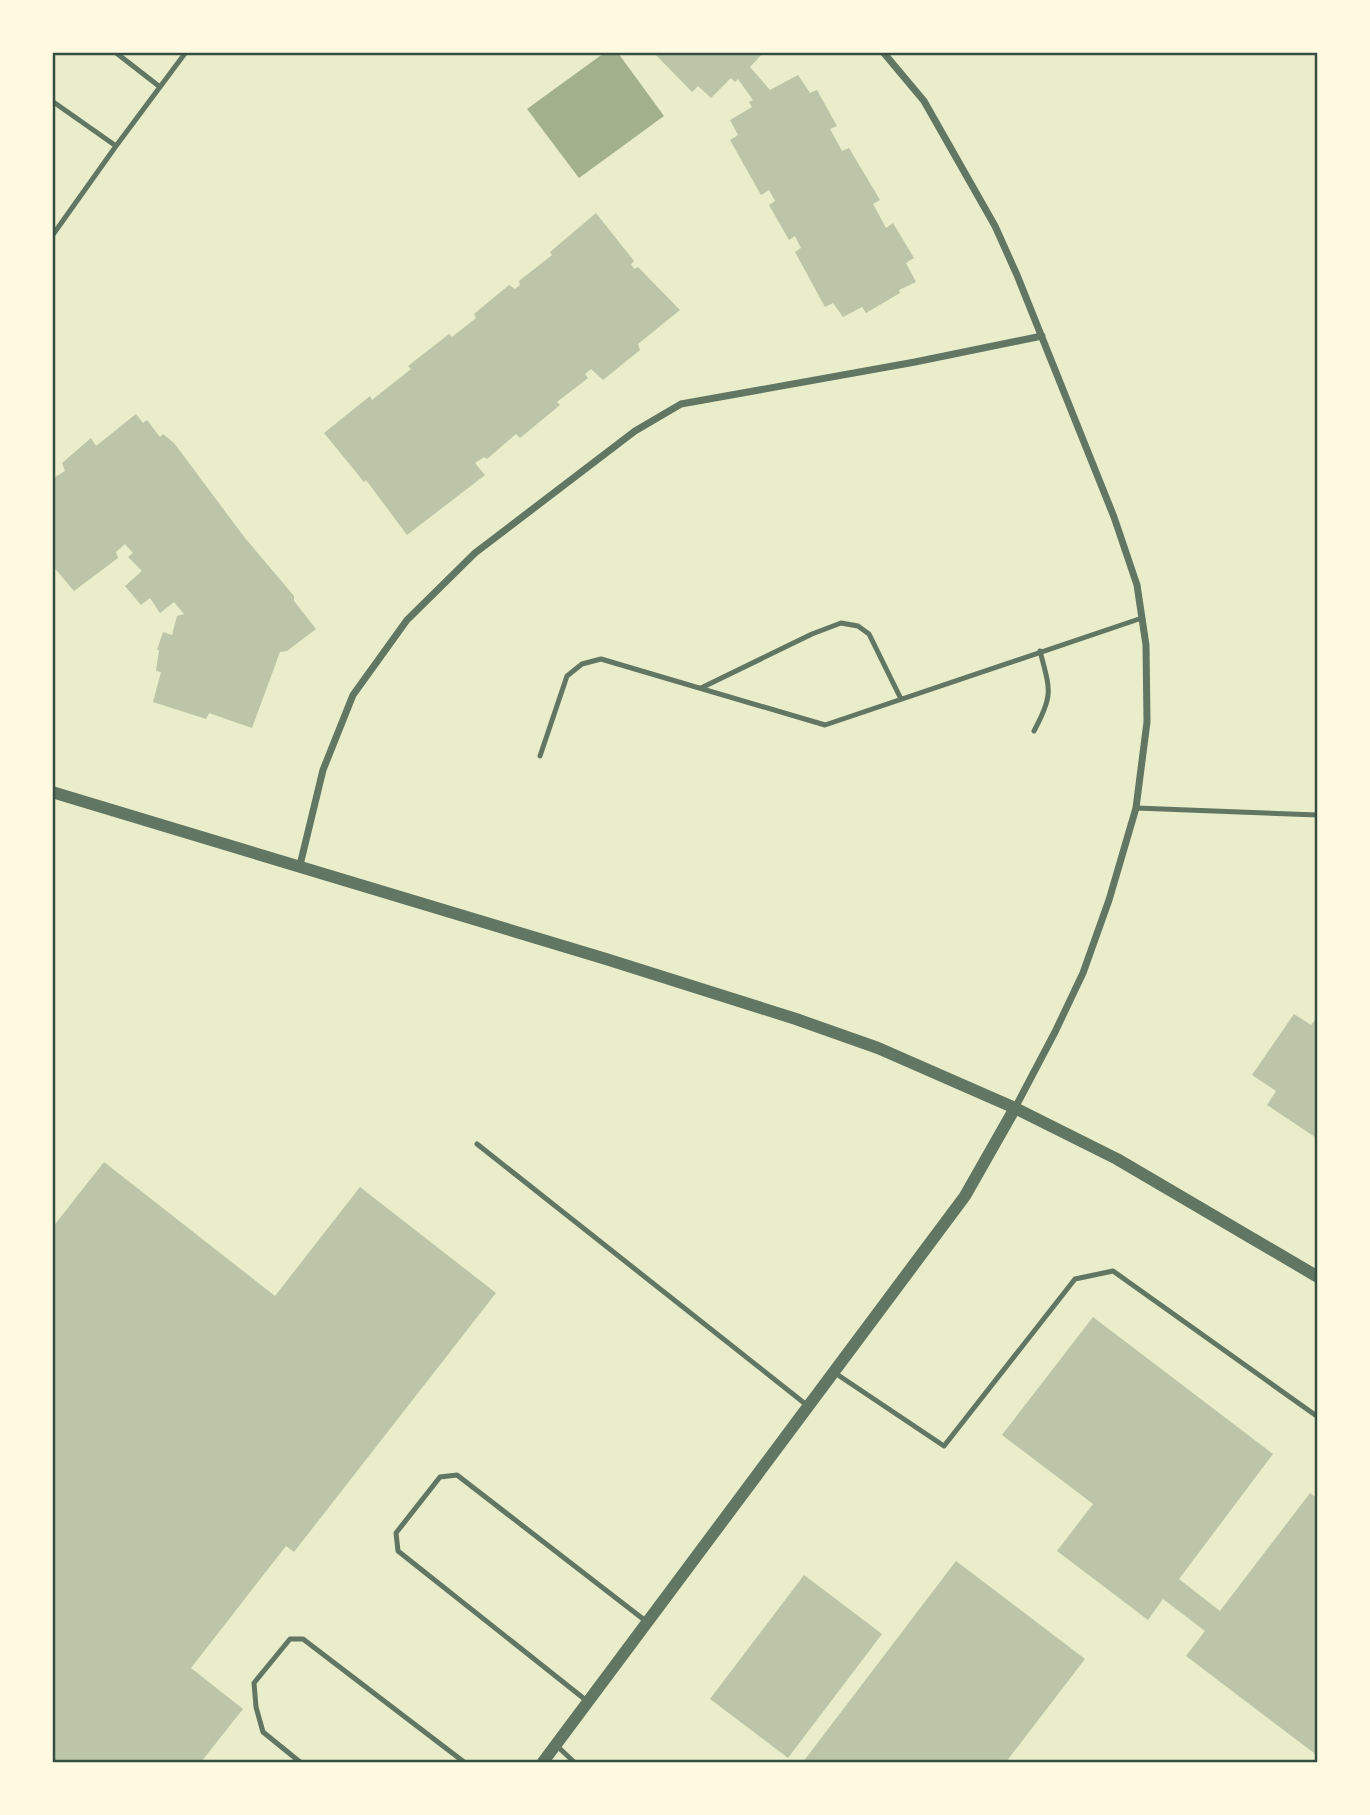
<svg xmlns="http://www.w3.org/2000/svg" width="1370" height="1815" viewBox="0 0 1370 1815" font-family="Figtree,sans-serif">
  <rect width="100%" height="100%" fill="#e9edc9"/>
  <path fill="#a3b18a" d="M604 53H618L664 116 579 178 527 109Z"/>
  <path fill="#bcc5a7" d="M653 52H764L750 67 770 90 798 75 810 93 817 90 837 126 830 129 842 151 849 148 880 200 873 204 886 228 893 223 914 258 906 263 916 282 899 290 900 293 866 313 862 307 843 317 833 303 825 307 795 252 801 248 795 236 789 240 769 205 775 201 769 190 761 195 730 140 738 135 730 120 752 107 749 102 753 100 738 79 735 82 731 78 711 98 698 86 692 92Z
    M596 213 634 261 631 264 634 269 638 267 680 310 638 344 640 350 603 380 591 369 585 374 588 378 557 402 560 405 520 438 516 434 487 459 484 457 475 463 485 475 407 535 366 480 364 482 324 433 370 396 372 400 411 369 408 366 449 334 452 337 476 318 474 314 509 285 515 289 520 285 519 281 552 255 550 252Z
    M136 414 143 423 147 420 160 437 163 434 174 443 245 538 294 596V601L316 629 287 651 280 652 252 728 209 713 206 719 153 702 161 672 156 671 159 650H157L163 632 172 635 177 616 184 614 174 602 160 613 150 598 141 605 125 586 142 571 128 557 133 553 125 544 116 552 118 558 74 591 52 565V479L65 471 62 463 91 438 96 446Z
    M1294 1014 1311 1025 1318 1016V1139L1267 1105 1276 1091 1252 1075Z
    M104 1162 275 1296 360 1187 496 1293 294 1552 286 1546 191 1668 243 1709 201 1762H52V1228Z
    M1093 1317 1273 1454 1179 1579 1220 1611 1310 1493 1318 1499V1756L1186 1656 1205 1631 1163 1599 1148 1620 1057 1551 1093 1504 1002 1435Z
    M956 1561 1085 1659 1006 1762H803Z
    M804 1575 882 1634 788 1758 710 1699Z"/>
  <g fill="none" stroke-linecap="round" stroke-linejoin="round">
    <path stroke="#617663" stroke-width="5" d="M115 52 160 87
      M52 101 116 146 52 236
      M116 146 186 52
      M701 688 812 634 841 623 858 626 869 634 901 699
      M1034 731C1054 694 1050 690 1040 651
      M540 756 567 676 582 664 601 659 825 725 1142 618
      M1136 808 1318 815
      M477 1144 808 1406
      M835 1373 944 1446 1075 1279 1113 1271 1318 1417
      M587 1701 398 1551 396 1533 440 1477 457 1475 647 1622
      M556 1745 574 1762
      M300 1762 263 1732 256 1707 254 1683 290 1639H303L464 1762"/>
    <path stroke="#617663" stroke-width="7" d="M883 52 924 101 995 226 1017 275 1114 517 1137 585 1146 645 1147 722 1136 808 1109 900 1083 973 1055 1032 1015 1108
      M300 865 323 770 353 695 407 620 475 553 635 431 681 404 915 362 1042 336"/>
    <path stroke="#617663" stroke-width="12" d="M52 792 606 959 796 1019 878 1048 1015 1108 1117 1159 1318 1277
      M543 1762 965 1196 1015 1108"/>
  </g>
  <rect width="1370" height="1815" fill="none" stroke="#fefae0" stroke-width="108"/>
  <rect x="54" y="54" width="1262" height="1707" fill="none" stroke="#344e41" stroke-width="2.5"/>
</svg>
